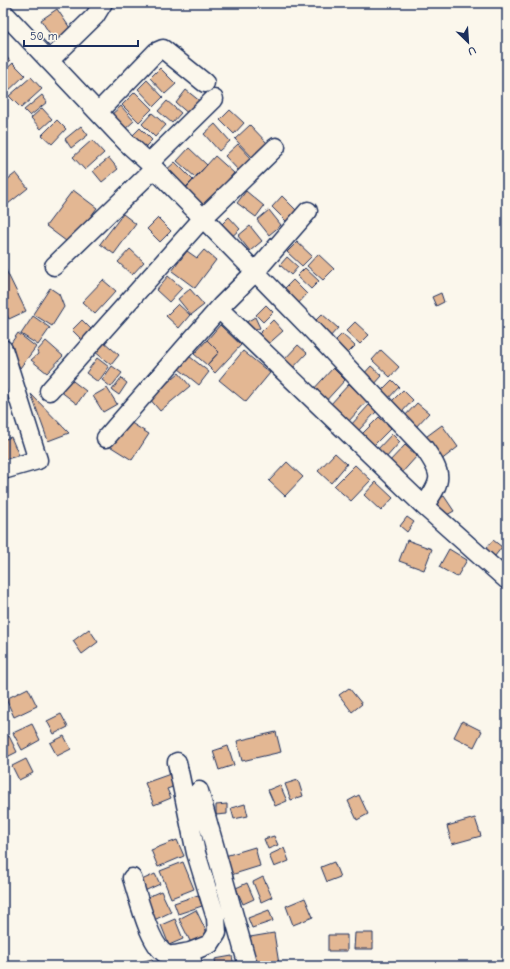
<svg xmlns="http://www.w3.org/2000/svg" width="510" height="969" viewBox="0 0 510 969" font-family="'Comic Neue',sans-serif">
  <rect width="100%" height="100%" fill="#fbf7ec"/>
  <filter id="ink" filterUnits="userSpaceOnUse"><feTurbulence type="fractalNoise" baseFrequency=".025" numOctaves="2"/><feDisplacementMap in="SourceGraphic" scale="8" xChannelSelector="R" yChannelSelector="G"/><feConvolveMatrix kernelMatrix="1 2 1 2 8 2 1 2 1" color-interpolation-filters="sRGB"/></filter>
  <g filter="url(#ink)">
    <path fill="#e3b793" stroke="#1b2f5e" d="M57 9 72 31 55 42 41 20Z
      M3 53 10 61 3 66Z
      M13 63 25 75 3 96V72Z
      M160 68 176 84 165 94 150 78Z
      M31 77 42 89 21 108 9 96Z
      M147 80 163 97 154 106 138 89Z
      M186 90 201 102 190 115 176 103Z
      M135 92 152 109 139 122 122 105Z
      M42 95 47 102 30 116 24 110Z
      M167 101 181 113 172 123 158 111Z
      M121 106 134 121 123 131 110 116Z
      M42 108 52 119 41 129 31 118Z
      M230 110 244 123 234 134 220 120Z
      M3 113 9 118 3 124Z
      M152 113 166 125 155 137 142 124Z
      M57 120 66 129 52 144 42 135Z
      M215 124 230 141 219 151 204 134Z
      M250 125 268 144 253 158 235 139Z
      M81 126 88 135 71 148 65 139Z
      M140 128 152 140 142 150 130 138Z
      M92 140 104 153 85 170 73 157Z
      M238 144 252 159 239 171 225 156Z
      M189 148 207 165 195 177 177 161Z
      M215 156 234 173 200 212 180 195Z
      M109 158 118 169 102 182 93 171Z
      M175 162 193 180 182 191 163 173Z
      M16 173 28 188 8 204 3 198V183Z
      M73 190 97 208 70 244 46 226Z
      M246 191 264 206 256 217 237 203Z
      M282 196 297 211 286 221 272 207Z
      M269 210 281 225 269 235 257 220Z
      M123 214 136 224 114 254 100 244Z
      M229 217 240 229 228 240 218 228Z
      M158 218 171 231 160 242 147 229Z
      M250 226 262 241 250 251 238 236Z
      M297 242 312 256 302 266 287 252Z
      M130 249 144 262 132 275 118 262Z
      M204 250 216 260 195 288 172 271 187 251 197 258Z
      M318 254 334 269 323 280 307 266Z
      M287 257 298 267 291 275 280 265Z
      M3 264 26 311 9 319 3 308Z
      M305 268 319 281 311 289 297 276Z
      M168 276 182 288 169 302 156 290Z
      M103 280 116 291 95 314 82 302Z
      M293 280 307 294 296 306 281 292Z
      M50 288 59 294 64 307 52 326 33 314Z
      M190 289 204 305 191 315 178 299Z
      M441 293 444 302 436 306 432 297Z
      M178 304 190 315 179 328 166 316Z
      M266 305 273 312 263 322 256 315Z
      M322 314 338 328 328 339 312 324Z
      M33 316 50 328 38 345 21 334Z
      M255 317 260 328 248 334 243 324Z
      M82 320 96 334 86 344 72 330Z
      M273 320 283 331 265 347 256 337Z
      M355 322 369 335 360 344 346 331Z
      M220 325 241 345 215 373 207 365 219 352 207 340Z
      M18 333 36 347 20 368 9 346Z
      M342 334 355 346 344 357 331 345Z
      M207 340 219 352 207 365 194 354Z
      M46 341 63 356 47 373 31 360 38 354 37 351Z
      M103 341 119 355 111 365 94 351Z
      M298 345 307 353 292 369 283 361Z
      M381 350 399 367 390 377 372 360Z
      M243 351 270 373 246 402 219 380Z
      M189 356 209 372 199 385 179 369Z
      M97 358 109 367 98 382 86 373Z
      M112 366 122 373 111 387 102 380Z
      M371 366 382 376 373 386 362 376Z
      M333 368 345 380 323 404 311 392Z
      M179 373 190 386 160 411 149 398Z
      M69 378 86 391 77 404 60 391Z
      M121 378 127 383 119 395 112 390Z
      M392 380 399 387 387 400 379 393Z
      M349 384 367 401 348 422 330 405Z
      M107 388 117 404 103 412 93 396Z
      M403 390 413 400 401 413 390 403Z
      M31 394 69 433 48 441Z
      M417 403 429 413 414 429 403 418Z
      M369 405 377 411 357 432 350 426Z
      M3 412 8 425 3 427Z
      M379 417 391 428 372 447 360 436Z
      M125 419 149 434 132 460 108 445Z
      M442 425 458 447 440 461 423 439Z
      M392 434 400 442 385 459 376 451Z
      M11 437 21 460 3 467V440Z
      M405 445 417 456 399 476 387 464Z
      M335 453 347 464 331 483 318 471Z
      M287 462 303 477 285 496 269 481Z
      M355 465 371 480 351 501 334 486Z
      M376 482 393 498 381 511 364 495Z
      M444 496 454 511 445 516 435 501Z
      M407 517 414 522 407 532 400 526Z
      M407 540 432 549 424 570 399 561Z
      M493 540 502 547 491 561 482 553Z
      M449 549 467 560 457 577 439 567Z
      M89 629 98 642 82 654 73 641Z
      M28 688 37 706 14 717 6 699Z
      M349 688 362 704 352 712 339 695Z
      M61 714 68 727 54 734 47 721Z
      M462 721 482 731 474 747 454 737Z
      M32 724 40 740 22 750 13 733Z
      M276 732 281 752 242 761 237 741Z
      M9 736 17 752 3 759V739Z
      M64 736 71 749 57 756 50 743Z
      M228 746 234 765 219 770 213 751Z
      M26 759 33 773 19 780 12 766Z
      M173 773 178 785 167 789 171 798 154 805 145 783Z
      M298 780 303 796 291 800 285 784Z
      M280 785 287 801 275 806 268 790Z
      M359 795 368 814 357 820 348 801Z
      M227 804V814L216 815V805Z
      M245 804 248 816 234 819 231 808Z
      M475 818 481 836 452 844 447 826Z
      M274 836 278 845 268 849 264 839Z
      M177 840 184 856 158 867 151 850Z
      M255 847 260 866 231 875 225 856Z
      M284 848 289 861 274 867 269 855Z
      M183 862 194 889 171 898 160 871Z
      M334 862 340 877 327 882 321 867Z
      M155 874 160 884 140 893 135 883Z
      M263 877 272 897 261 902 253 882Z
      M247 883 254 899 243 904 236 888Z
      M161 891 171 912 152 921 143 899Z
      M198 895 202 906 178 914 174 903Z
      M305 898 313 917 293 925 286 906Z
      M196 910 209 937 192 945 179 919Z
      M269 910 273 921 252 928 248 918Z
      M175 919 183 939 169 945 161 925Z
      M274 933 279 964 256 966 250 937Z
      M355 933H373V949H354Z
      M328 935H347V951H328Z
      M232 956 234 966H216L215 959Z
      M152 959 153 966H138L137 963Z"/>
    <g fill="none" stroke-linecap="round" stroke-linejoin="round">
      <g stroke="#1b2f5e" stroke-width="21">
        <path id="street" d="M3 12 127 143 149 163 311 329 424 448C443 475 443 479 424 506
          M49 61 95 16 103 3
          M98 112 156 52 163 49 205 83
          M149 163 214 99
          M54 266 154 169
          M219 309 424 506 507 580
          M3 349 38 460 3 470
          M49 391 202 219 276 147
          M106 438 222 305 255 272 308 211
          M177 762 196 853 216 918 217 933 210 944 190 952 193 966
          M199 791 248 966
          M132 878C138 896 150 949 168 955 174 956 184 953 190 952"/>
      </g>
      <use href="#street" stroke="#fbf7ec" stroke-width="18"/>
    </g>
  </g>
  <rect width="510" height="969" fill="none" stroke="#fbf7ec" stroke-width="16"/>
  <rect x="8" y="8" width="494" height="953" fill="none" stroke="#1b2f5e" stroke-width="1.5" filter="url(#ink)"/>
  <g transform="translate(468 42) rotate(155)" stroke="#fbf7ec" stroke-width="3" paint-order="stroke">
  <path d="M0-3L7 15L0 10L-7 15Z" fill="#1b2f5e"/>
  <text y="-6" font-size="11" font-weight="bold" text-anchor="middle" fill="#1b2f5e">U</text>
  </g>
  <path d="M24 40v6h114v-6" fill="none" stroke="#1b2f5e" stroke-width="2"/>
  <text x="30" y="40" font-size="12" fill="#1b2f5e" stroke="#fbf7ec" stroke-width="3" paint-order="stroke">50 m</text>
</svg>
